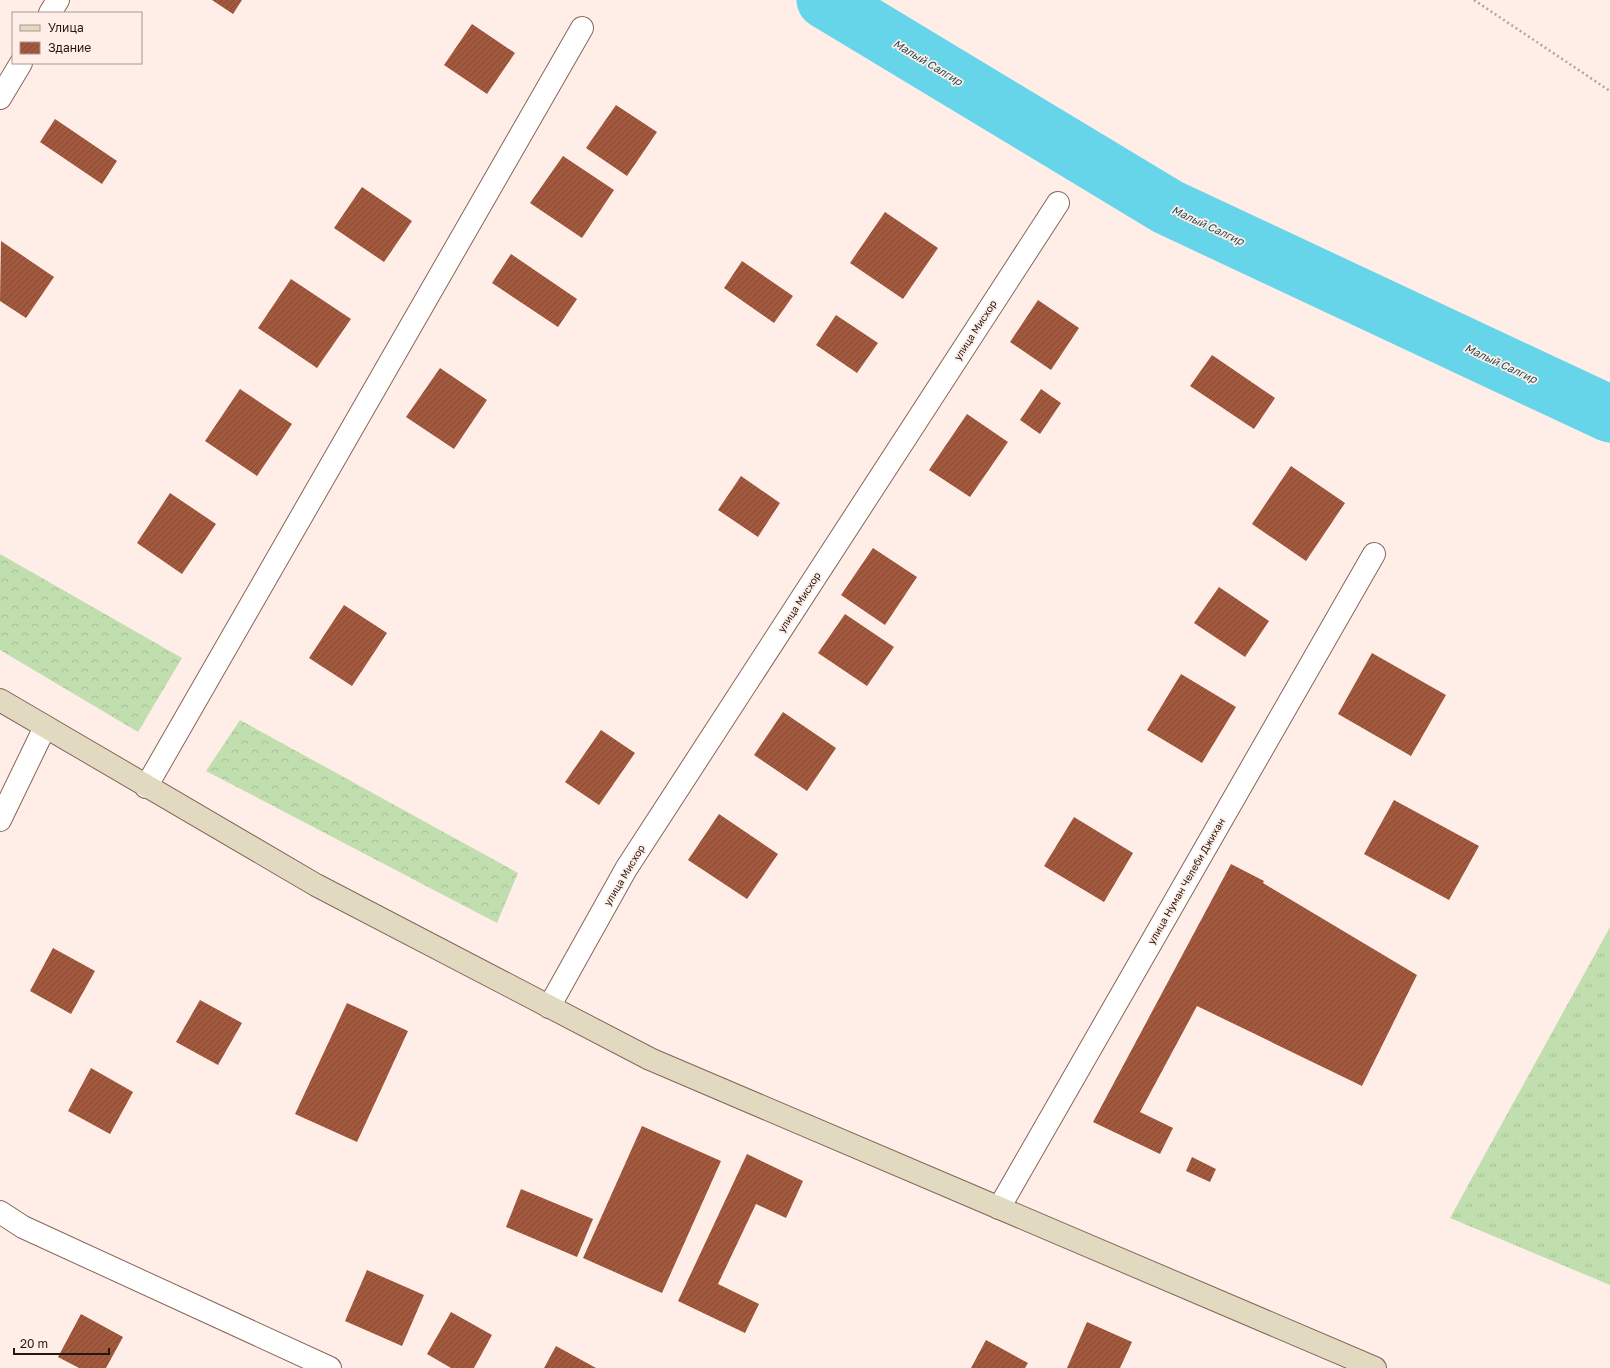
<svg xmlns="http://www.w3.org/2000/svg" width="1610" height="1368" viewBox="0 0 1610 1368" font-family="'Golos Text',sans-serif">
  <defs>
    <pattern id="grass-tufts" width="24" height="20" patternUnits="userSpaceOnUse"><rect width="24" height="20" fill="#c1dfae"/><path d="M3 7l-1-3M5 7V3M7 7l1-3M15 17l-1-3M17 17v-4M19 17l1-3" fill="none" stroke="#a6bf95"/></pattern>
    <pattern id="forest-crowns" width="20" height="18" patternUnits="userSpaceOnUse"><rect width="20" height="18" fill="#c1dfae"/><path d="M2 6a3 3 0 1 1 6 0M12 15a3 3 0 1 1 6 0" fill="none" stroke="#a6bf95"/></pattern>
    <pattern id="building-hatch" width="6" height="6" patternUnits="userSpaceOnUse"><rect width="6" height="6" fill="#a2593d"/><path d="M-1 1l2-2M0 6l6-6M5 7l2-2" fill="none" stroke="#844932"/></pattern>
  </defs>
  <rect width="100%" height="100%" fill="#ffeee8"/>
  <path fill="url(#grass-tufts)" d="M1610 927V1285L1450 1218Z"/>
  <path fill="url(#forest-crowns)" d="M0 554 182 658 138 732 0 650Z
    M240 720 518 873 497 923 206 771Z"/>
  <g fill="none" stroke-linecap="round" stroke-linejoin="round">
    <path stroke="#66d5ea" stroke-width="57" d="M825 0 1168 207 1610 414"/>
  </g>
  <path fill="url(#building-hatch)" d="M212 0H242L233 14Z
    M472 24 515 53 487 94 444 65Z
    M616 105 657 132 627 176 586 148Z
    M55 119 117 161 102 184 40 142Z
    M563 156 614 190 582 238 530 203Z
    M362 187 412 221 384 262 334 228Z
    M885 212 938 248 903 299 850 263Z
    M1 241 54 277 26 318 0 301Z
    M511 254 577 299 558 327 492 283Z
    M742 261 793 296 774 323 724 288Z
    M291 279 351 319 317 368 258 328Z
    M1038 300 1079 328 1051 370 1010 342Z
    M836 315 878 343 857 373 816 345Z
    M1212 355 1275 398 1254 429 1190 386Z
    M440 368 487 400 454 449 406 417Z
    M240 389 292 424 257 476 205 441Z
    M1041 389 1061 403 1040 434 1020 420Z
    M967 414 1008 442 970 497 929 470Z
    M1291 466 1345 503 1306 561 1252 524Z
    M741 476 780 503 758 537 718 510Z
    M170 493 216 524 182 574 137 543Z
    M873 548 917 577 885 625 841 595Z
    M1219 587 1269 621 1245 657 1194 623Z
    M344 605 387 633 352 686 309 658Z
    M845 614 894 647 867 686 818 653Z
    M1372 653 1446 695 1411 756 1338 714Z
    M1181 674 1236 707 1202 763 1147 730Z
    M783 712 836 748 807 791 754 755Z
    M601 730 635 753 599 805 565 782Z
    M1394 800 1479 846 1449 900 1364 854Z
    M719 814 778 854 747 899 688 860Z
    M1074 817 1133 853 1104 902 1044 866Z
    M1231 864 1264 881 1263 883 1417 975 1362 1086 1197 1006 1140 1112 1173 1128 1160 1154 1093 1122Z
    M53 948 95 971 71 1014 30 991Z
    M200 1000 242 1023 218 1065 176 1042Z
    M347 1003 408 1031 357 1142 295 1114Z
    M91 1068 133 1092 110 1134 68 1111Z
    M642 1126 721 1161 662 1293 583 1258Z
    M747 1154 803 1181 786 1218 756 1204 718 1284 759 1304 745 1333 678 1301Z
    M1192 1157 1216 1169 1210 1182 1186 1171Z
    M521 1189 593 1219 577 1257 506 1227Z
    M367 1270 424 1295 402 1346 345 1321Z
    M451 1312 492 1335 474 1368H451L427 1354Z
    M81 1314 123 1337 106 1368H79L58 1357Z
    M1087 1322 1132 1342 1120 1368H1067Z
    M986 1340 1028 1363 1025 1368H971Z
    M556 1346 596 1368H544Z"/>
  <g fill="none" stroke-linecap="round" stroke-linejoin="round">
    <g stroke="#886558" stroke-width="24">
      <path id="minor" d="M50 13 58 0
        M0 98 21 63
        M146 787 582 28
        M0 820 45 727
        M549 1007 626 869 1058 203
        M999 1208 1374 554
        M0 1212 23 1227 330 1368"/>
    </g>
    <g stroke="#886558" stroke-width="24">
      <path id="secondary" d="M0 700 316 885 650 1059 1375 1368"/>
    </g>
    <path stroke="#b2a39d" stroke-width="2.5" stroke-dasharray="2 3" stroke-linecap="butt" d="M1474 0 1610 91"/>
    <use href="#minor" stroke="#fff" stroke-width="22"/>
    <use href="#secondary" stroke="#e1dac1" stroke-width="22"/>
  </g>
  <g text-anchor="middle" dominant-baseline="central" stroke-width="3.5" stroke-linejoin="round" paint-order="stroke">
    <g font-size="10" fill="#241711" stroke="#ffeee8">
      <text transform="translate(975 330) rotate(-57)">улица Мисхор</text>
      <text transform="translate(799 602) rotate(-57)">улица Мисхор</text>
      <text transform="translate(624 875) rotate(-59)">улица Мисхор</text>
      <text transform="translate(1186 881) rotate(-60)">улица Нуман Челеби Джихан</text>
    </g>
    <g font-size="11" font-style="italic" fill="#1f4f58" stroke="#ffeee8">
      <text transform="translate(928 62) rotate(31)">Малый Салгир</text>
      <text transform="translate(1208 225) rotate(25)">Малый Салгир</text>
      <text transform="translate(1501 363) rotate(25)">Малый Салгир</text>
    </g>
  </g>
  <rect x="12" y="12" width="130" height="52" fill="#ffeee8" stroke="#a79892"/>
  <rect x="20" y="25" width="20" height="6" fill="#e1dac1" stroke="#a79892"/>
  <text x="48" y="32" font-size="12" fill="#241711">Улица</text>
  <rect x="20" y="42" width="20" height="12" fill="url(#building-hatch)" stroke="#a79892"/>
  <text x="48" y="52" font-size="12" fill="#241711">Здание</text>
  <path d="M14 1348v6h95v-6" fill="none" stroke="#241711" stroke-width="2"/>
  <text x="20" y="1348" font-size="12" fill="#241711" stroke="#ffeee8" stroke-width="3" paint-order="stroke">20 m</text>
</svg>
